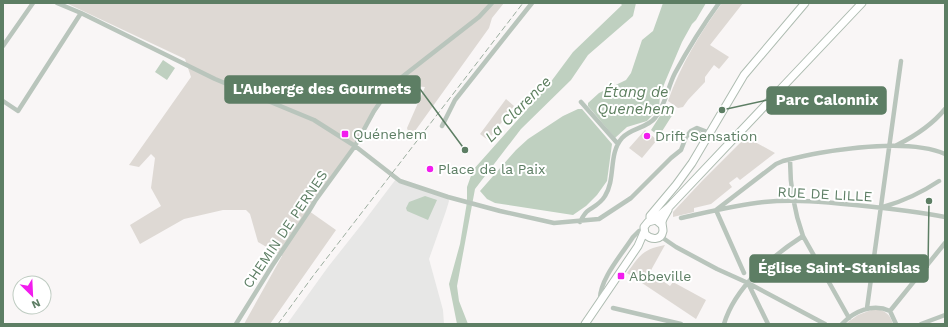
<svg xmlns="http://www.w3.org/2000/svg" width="948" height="327" viewBox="0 0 948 327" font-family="'Work Sans',sans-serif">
  <rect width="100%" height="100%" fill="#f9f6f6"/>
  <path fill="#e7e7e6" d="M396 179 448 197 449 201 446 211 429 259 443 310 444 324H287L328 267 362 224Z"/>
  <path fill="#ded9d4" d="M66 3H504L492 18 489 28 410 138 407 128 425 87 393 84 355 146 309 211 336 230 270 324H244L282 256 258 242 250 214 246 210H223L184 219 140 244 130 225 161 206 151 188 155 158 151 154 139 167 129 165 191 77 185 59Z
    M722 3H743L710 45 729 57 719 69 714 65 705 77V82L688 100 683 107 678 108 668 101C680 66 700 33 722 3Z
    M506 99 514 106 488 140 480 134Z
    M645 130 657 140 642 158 629 148Z
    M746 137 775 153 740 180 737 177 729 183 732 187 711 204 694 208V212L673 217V212L702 181Z
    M665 245 650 272 670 286 673 282 706 300 696 319 627 273C640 255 643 249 665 245Z
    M874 309C885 310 890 314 893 324H845L858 315Z"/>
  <path fill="#bfd0c0" d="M620 3H636L633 16 588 55 571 80 521 129 475 189 457 286 459 301 468 324H457L449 284 460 244 467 202V187L473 170 547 87 573 52 622 5Z
    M663 3H706L696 20 692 24 682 42 665 82 660 96 659 108 647 121 627 127 615 138 588 106V103L599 93 626 80 631 73 642 40 653 31Z
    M163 60 175 68 167 80 155 72Z
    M665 108 673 114 659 136 651 130Z
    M578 109H582L612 144 607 181 597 195 586 206 573 215 495 203 487 199 480 191 516 150 528 139 563 116Z
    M425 196 437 200 428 220 407 211 406 208 409 202Z"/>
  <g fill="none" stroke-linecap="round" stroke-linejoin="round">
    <g stroke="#aebcb1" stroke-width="9">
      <path id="secondary" d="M654 220 669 207 862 3
        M650 221V216L676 185 692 163 744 75 805 3
        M662 225 656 220 648 222 644 227 645 234C651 240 661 241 663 231 663 228 662 225 662 222 663 217 666 214 668 210
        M585 324 638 246 644 232"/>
    </g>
    <path stroke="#b9c5bc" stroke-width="4.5" d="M57 3 81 13 215 79 314 120 355 146 400 181 448 197 500 211 554 223 599 219 631 198 671 158 681 150 686 137 691 131 697 128 710 133
      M3 46 33 3
      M3 101 18 111 81 13
      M581 102 618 144
      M442 126 455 100 532 3
      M691 134 698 133 706 140
      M897 145C915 136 932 125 945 109
      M790 160C790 185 794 211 803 236L849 318
      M883 207C904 201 921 193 939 181
      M681 218C708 212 736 205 764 202 794 199 825 202 855 205 885 208 915 211 945 217
      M580 222C582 218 585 212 589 210 595 206 601 203 605 196 616 179 608 154 622 138 631 128 647 128 655 118 665 107 668 86 675 73 688 49 703 25 719 3
      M660 236 676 247 717 269 748 283 825 324
      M744 273 716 210 776 164 783 161C795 158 807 155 819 153 854 147 913 140 945 154
      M748 283 768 324
      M600 300C599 280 622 254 633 237L639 231 644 229
      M613 308 681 324
      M867 308 901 61
      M890 311 945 243
      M236 324 272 266 309 211 315 201 355 146 374 111 393 84 479 17 492 3
      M724 324C735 287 772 256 803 236
      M842 324C854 311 873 303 890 311L896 324
      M921 324 945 315"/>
    <use href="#secondary" stroke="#fff" stroke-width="7"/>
    <path stroke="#9cad9f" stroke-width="1" stroke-dasharray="6 3" stroke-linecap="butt" d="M278 324 313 276 523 3"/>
  </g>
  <g fill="#f21cee" stroke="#fff" stroke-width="1.5">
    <rect x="341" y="130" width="8" height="8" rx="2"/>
    <circle cx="647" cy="136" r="4"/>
    <circle cx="430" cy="169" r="4"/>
    <rect x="617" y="272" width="8" height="8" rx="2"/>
  </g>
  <g text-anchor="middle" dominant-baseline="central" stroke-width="4" stroke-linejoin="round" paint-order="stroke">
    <g font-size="14" fill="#5d7e64" stroke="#fff" text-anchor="start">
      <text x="353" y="134">Quénehem</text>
      <text x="655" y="136">Drift Sensation</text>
      <text x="438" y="169">Place de la Paix</text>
      <text x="629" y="276">Abbeville</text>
    </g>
    <g font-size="14" fill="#5d7e64" stroke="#fff">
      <text transform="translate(825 194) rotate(3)">RUE DE LILLE</text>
      <text transform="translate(285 229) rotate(-56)">CHEMIN DE PERNES</text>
    </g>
    <g font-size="15" font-style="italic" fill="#5c7e5e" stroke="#fff">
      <text x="636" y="92">Étang de<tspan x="636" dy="17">Quenehem</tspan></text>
      <text transform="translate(518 109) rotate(-45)">La Clarence</text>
    </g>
  </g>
  <path fill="none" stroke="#5d7e64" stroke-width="1.5" d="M465 150L420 89M722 110L767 100M929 201L928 268"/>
  <g fill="#5d7e64" stroke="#fff" stroke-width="1.5">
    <circle cx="465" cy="150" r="4"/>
    <circle cx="722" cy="110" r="4"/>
    <circle cx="929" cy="201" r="4"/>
  </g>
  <g fill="#5d7e64" stroke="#5d7e64" stroke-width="1.5">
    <rect x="225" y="76" width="195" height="27" rx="4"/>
    <rect x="767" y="87" width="119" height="27" rx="4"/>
    <rect x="750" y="255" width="178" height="27" rx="4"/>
  </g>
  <g font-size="15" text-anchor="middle" font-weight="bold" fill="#fff">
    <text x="322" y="94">L'Auberge des Gourmets</text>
    <text x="827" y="105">Parc Calonnix</text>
    <text x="839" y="273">Église Saint-Stanislas</text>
  </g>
  <rect width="948" height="327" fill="none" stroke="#5d7e64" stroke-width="8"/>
  <g transform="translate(32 295) rotate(156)"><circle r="19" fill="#ffffff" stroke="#becbc1"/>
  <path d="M0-3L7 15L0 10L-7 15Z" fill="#f21cee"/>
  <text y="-6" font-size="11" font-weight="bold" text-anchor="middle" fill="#5d7e64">N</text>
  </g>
</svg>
